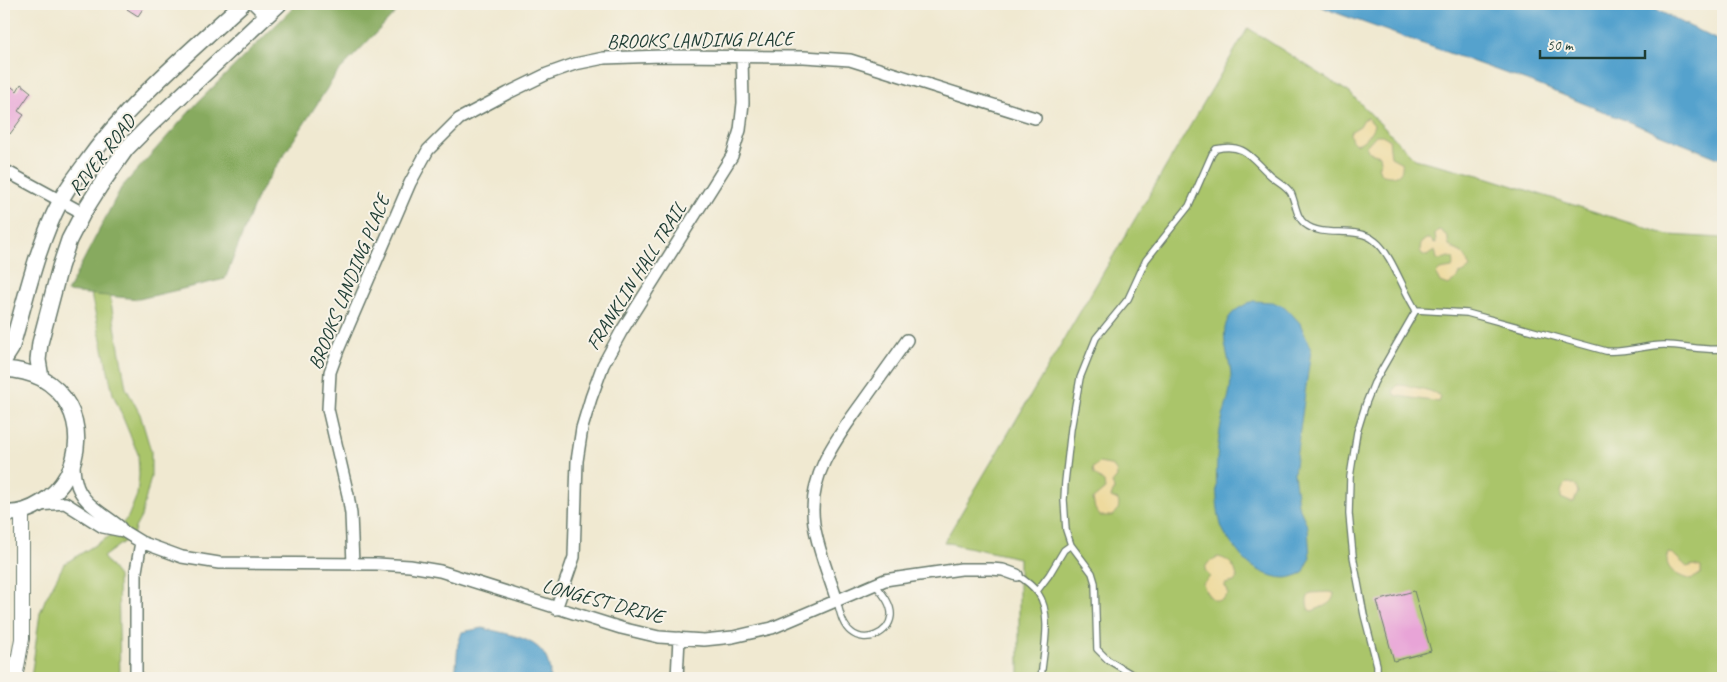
<svg xmlns="http://www.w3.org/2000/svg" width="1727" height="682" viewBox="0 0 1727 682" font-family="Caveat,sans-serif">
  <rect width="100%" height="100%" fill="#f7f3e8"/>
  <filter id="ink" filterUnits="userSpaceOnUse"><feTurbulence type="fractalNoise" baseFrequency=".02" numOctaves="2"/><feDisplacementMap in="SourceGraphic" scale="10" xChannelSelector="R" yChannelSelector="G"/><feConvolveMatrix kernelMatrix="1 2 1 2 8 2 1 2 1" color-interpolation-filters="sRGB"/></filter>
  <filter id="wash" filterUnits="userSpaceOnUse"><feTurbulence type="fractalNoise" baseFrequency=".0096" numOctaves="4" result="noise"/><feDisplacementMap in="SourceGraphic" scale="20" xChannelSelector="R" yChannelSelector="G"/><feGaussianBlur stdDeviation="1.12" result="paint"/><feColorMatrix in="noise" values="0 0 0 0 0 0 0 0 0 0 0 0 0 0 0 0 0 1.4 0 .05"/><feComposite in="paint" operator="in"/></filter>
  <g filter="url(#wash)">
    <rect width="100%" height="100%" fill="#f0e9d1"/>
    <path fill="#aac56b" stroke="#648150" d="M1248 28 1350 93 1415 159 1479 175 1668 235 1723 238V678H1019V558L944 542Z
      M89 271 107 280 126 388 140 414 151 451V477L141 517 135 528 133 535 103 557 118 576 120 678H31L40 613 45 600 64 564 113 534 128 517 137 495 139 475 138 454 113 394 92 299Z"/>
    <path fill="#87aa5f" stroke="#53744a" d="M297 4H404L337 73 258 195 225 279 139 299 67 292 121 188 200 100Z"/>
    <path fill="#eeda9e" stroke="#868c69" d="M1368 118 1374 125C1370 137 1352 156 1350 132L1360 126 1364 119Z
      M1376 135H1382L1389 139 1391 157 1402 163C1404 177 1391 178 1381 174L1378 167 1381 161 1380 155 1367 151 1366 146Z
      M1440 230 1448 237C1447 249 1454 248 1462 253 1466 256 1468 264 1470 268L1466 271 1459 274 1456 280 1448 285 1440 282 1436 274 1440 270 1452 268 1454 263 1453 258 1448 257 1440 260 1437 259 1435 250 1427 256 1423 255 1420 251 1421 243 1426 239H1430L1433 242 1436 243 1435 234 1437 231Z
      M1397 385C1407 385 1435 390 1441 397L1439 402 1398 396 1394 394 1393 391Z
      M1099 463 1110 465 1116 470 1117 477 1112 483 1114 489 1111 497 1118 500C1120 507 1118 511 1113 516H1100L1095 509 1093 499 1105 489 1104 482 1094 474 1093 468Z
      M1567 483C1574 483 1576 486 1578 492L1574 502H1570L1561 498C1561 491 1561 488 1567 483Z
      M1668 553 1673 554 1687 567 1693 565 1701 567V573L1691 580C1678 576 1663 570 1668 553Z
      M1218 557C1230 559 1236 568 1237 578L1234 582 1225 584V587L1227 589 1228 594C1218 609 1205 595 1203 583L1210 577 1205 570C1206 562 1212 560 1218 557Z
      M1329 592 1334 593C1334 604 1322 607 1312 611L1309 610C1306 603 1306 598 1311 593Z"/>
    <path fill="#54a2cd" stroke="#3a7080" d="M1316 4H1645L1723 43V160L1538 85 1334 12Z
      M1253 301 1272 302 1285 307 1300 323 1311 350 1294 473 1298 505 1308 527 1310 559 1303 573C1298 575 1291 578 1285 578 1270 578 1251 568 1242 557 1234 547 1225 537 1221 525 1214 501 1216 455 1220 430 1223 412 1231 396 1231 377 1231 361 1222 345 1225 328 1228 312 1240 307 1253 301Z
      M483 628C513 636 551 638 550 678H455L458 644 462 632Z"/>
    <g id="blocks">
      <path fill="#e8a4d7" d="M130 4H146L138 16 127 9Z
        M4 81 17 91 21 84 31 92 18 111 24 115 10 134 4 130Z
        M1414 591 1431 651 1394 661 1377 601Z"/>
    </g>
  </g>
  <g filter="url(#ink)">
    <use href="#blocks" fill-opacity="0" stroke="#68796b" stroke-width="1"/>
    <g fill="none" stroke-linecap="round" stroke-linejoin="round">
      <g stroke="#68796b" stroke-width="8">
        <path id="service" d="M1017 575C1025 580 1032 585 1038 593 1053 614 1043 654 1041 678
          M1037 591 1049 575 1064 550 1071 545
          M837 601C840 612 842 625 851 632 865 644 889 634 891 616 892 604 882 593 875 584
          M1138 678 1108 660 1097 649 1095 583 1092 573 1071 545 1066 530 1064 500 1065 482 1071 429 1080 378 1096 338 1128 299 1146 260 1189 206 1212 154 1216 149C1245 142 1252 159 1271 176 1278 182 1286 185 1291 193 1296 204 1296 217 1305 224 1323 239 1357 225 1375 241 1392 254 1403 291 1416 310L1467 313 1606 351C1626 353 1645 345 1664 345 1684 345 1703 351 1723 349
          M1377 678V665L1364 615 1353 556 1349 514 1350 477 1357 432 1366 403 1374 383 1416 310
          M1526 678H1538"/>
      </g>
      <g stroke="#68796b" stroke-width="14">
        <path id="minor" d="M254 4 266 16
          M4 170 83 213
          M74 461C74 468 74 475 76 481 80 503 105 514 120 527L123 531
          M38 505 65 503 103 527 123 531 141 542 182 557 219 563 377 564 410 566 440 571 621 628 659 637 704 640 733 637 772 628 885 580 891 579 961 569H991L1003 570 1017 575
          M353 564 351 514 348 495 328 409 330 372 338 350 410 183 428 150 459 119 508 93 547 74 575 64 604 58 662 56 804 57 850 60 1035 118
          M837 601C829 575 818 551 814 524 807 476 836 439 862 403 877 382 892 361 907 340
          M556 609 574 557 577 461 582 428 591 398 603 365 621 332 732 156 740 130 743 103 742 57
          M136 678V571L141 542
          M677 678 679 638"/>
      </g>
      <g stroke="#68796b" stroke-width="16">
        <path id="tertiary" d="M15 678 22 639V511"/>
      </g>
      <g stroke="#68796b" stroke-width="18">
        <path id="secondary" d="M4 360 11 349C26 299 36 248 60 202 66 189 75 178 83 167 127 104 186 55 242 4
          M4 369C17 370 29 372 41 378 91 406 86 475 41 503 30 510 16 514 4 513
          M41 378 38 360 40 343 60 267 69 240 83 213 100 186 126 149 150 125 279 4"/>
      </g>
      <use href="#service" stroke="#fff" stroke-width="5.5"/>
      <use href="#minor" stroke="#fff" stroke-width="11"/>
      <use href="#tertiary" stroke="#fff" stroke-width="14"/>
      <use href="#secondary" stroke="#fff" stroke-width="15"/>
    </g>
  </g>
  <g text-anchor="middle" dominant-baseline="central" stroke-width="4" stroke-linejoin="round" paint-order="stroke">
    <g font-size="20" fill="#1f3d34" stroke="#f7f3e8">
      <text transform="translate(700 40) rotate(-1)">BROOKS LANDING PLACE</text>
      <text transform="translate(102 155) rotate(-52)">RIVER ROAD</text>
      <text transform="translate(636 276) rotate(-58)">FRANKLIN HALL TRAIL</text>
      <text transform="translate(349 282) rotate(-68)">BROOKS LANDING PLACE</text>
      <text transform="translate(603 601) rotate(15)">LONGEST DRIVE</text>
    </g>
  </g>
  <rect width="1727" height="682" fill="none" stroke="#f7f3e8" stroke-width="20"/>
  <path d="M1540 50v8h105v-8" fill="none" stroke="#1f3d34" stroke-width="2.5"/>
  <text x="1547" y="50" font-size="15" fill="#1f3d34" stroke="#f7f3e8" stroke-width="4" paint-order="stroke">50 m</text>
</svg>
